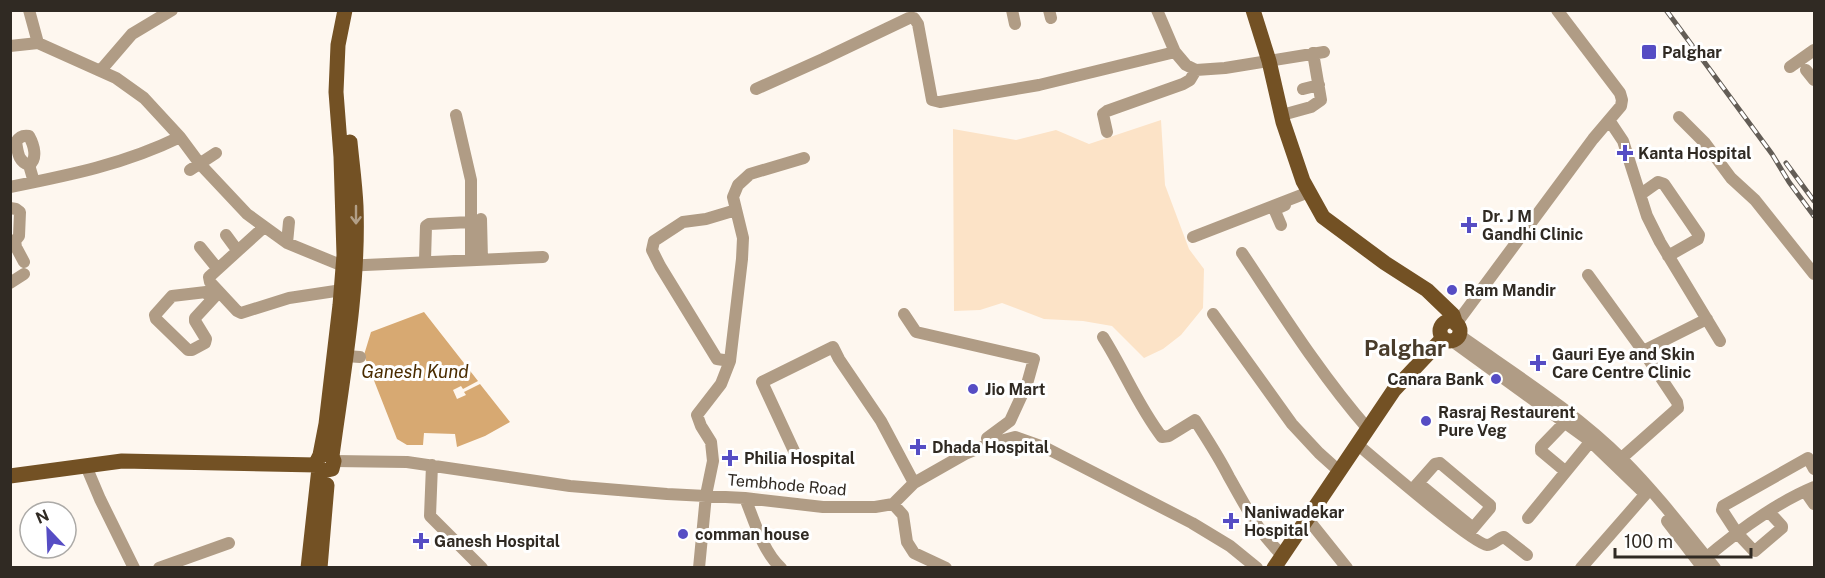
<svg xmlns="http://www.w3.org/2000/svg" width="1825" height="578" viewBox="0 0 1825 578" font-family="'Public Sans',sans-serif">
  <rect width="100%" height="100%" fill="#fef7ef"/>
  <path fill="#fce3c7" d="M1161 120 1165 185 1189 249 1204 269 1203 308 1181 335 1163 349 1144 358 1112 326 1083 321 1044 319 1002 303 980 310 954 311 953 129 1016 140 1056 130 1089 144Z"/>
  <path fill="#d7a972" d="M424 312 478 381 463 389 461 386 453 390 457 399 466 395 464 392 480 384 510 422 485 436 457 447 455 434 424 433 423 445H407L397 439 364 355 371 332Z"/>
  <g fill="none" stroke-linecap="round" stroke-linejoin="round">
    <path stroke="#b09c85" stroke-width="12" d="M29 10 38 43 116 78 144 98 180 137 200 164 247 214 287 243 343 266 543 257
      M1012 10 1015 24
      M1049 10 1051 18
      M1157 10 1175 52 1186 65 1196 70 1225 68 1324 52
      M10 46 38 43
      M1790 67 1814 50
      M101 70 132 34 172 10
      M1806 70 1814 80
      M756 89 823 59 909 18H914L918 24 932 100 940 102 1039 85 1175 52
      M1303 89 1319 85
      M456 115 471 180V260
      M1282 115 1311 107 1321 100 1313 53
      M1679 117 1705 143 1731 178 1755 200 1814 274
      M1609 120 1623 141 1647 216 1660 242 1720 341
      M1107 132 1103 114 1107 111 1183 84 1190 80 1196 70
      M29 165C38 159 34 145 29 136 23 135 19 137 16 142 18 152 18 162 29 165L34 182
      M190 170 216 153
      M10 187C70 175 125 164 180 137
      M1641 194 1658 182 1664 184 1699 235 1698 239 1668 256
      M10 208 16 209 20 212 19 236 15 241 16 247 24 262
      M481 219 482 259
      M1281 225 1275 211 1276 209 1285 205
      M264 227 209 277 210 282 237 311 241 313 289 298 342 290
      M226 235 237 250
      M1193 237 1309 192
      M287 243 289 222
      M200 247 217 268
      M1242 253C1282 313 1320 374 1368 429
      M425 261 426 226 429 224 471 222
      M1588 275 1643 351
      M10 283 24 274
      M211 299 206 292 172 296 155 315 156 319 188 350H192L205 343 206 339 195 321V318L219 292
      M904 314 916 332 1034 359 1027 384 1010 421 987 438 989 444
      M1213 314 1292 424 1319 453 1339 471
      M1456 324 1593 139 1621 106 1622 100 1620 93 1557 10
      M1459 335C1514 374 1575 412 1623 460 1656 493 1685 531 1715 568
      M1103 337C1124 370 1138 406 1162 437L1169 436 1195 420C1207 439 1219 457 1229 477 1245 505 1258 532 1282 555
      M1452 341 1590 441 1645 494
      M345 356 360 357
      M730 361 717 359 660 266 652 250 654 241 683 222 706 219 736 210
      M1357 444C1375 459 1473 544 1487 545 1493 545 1498 538 1504 537L1527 555
      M794 451 762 382 833 347 839 359 881 421 914 483
      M334 461 407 462 570 486 667 494 745 498 823 507H875L893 504 914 483 965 454 989 444 1015 437 1046 448 1192 523 1230 546 1257 568
      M1616 463 1678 408 1677 402 1643 351 1707 319
      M432 465 430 516 482 568
      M86 466 100 499 134 568
      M1565 471 1541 451V447L1570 417
      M1418 483 1468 524
      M1412 490 1435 464 1440 463 1490 505V508L1468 534
      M1805 491 1814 504
      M745 498C754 520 763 552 781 568
      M893 504 903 515 907 542 914 553 946 568
      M1769 512 1782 526V528L1755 551 1753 550 1737 533 1722 510 1723 506 1808 458 1814 469
      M1307 518 1347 568
      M1528 518 1595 436
      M1667 521 1703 568
      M1701 562C1735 533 1773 504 1814 487
      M159 568 229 543
      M699 568 706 495 713 461 711 442 701 426 697 415 721 384 730 361 742 259 743 238 733 197 738 185 750 174 804 158
      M1581 568 1650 489"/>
    <path stroke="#735124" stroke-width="15" d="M1253 10 1269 61 1283 122 1303 181 1323 217 1385 263 1427 290 1453 315 1456 324
      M1440 331a10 10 0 1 1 20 0a10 10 0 1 1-20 0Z
      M320 455 329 454 332 456 334 461 332 469 323 471 319 468 317 461 320 455 326 424 340 305 344 255 341 157 336 92 338 45 345 10
      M332 456C343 374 359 288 356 206 355 184 352 163 350 142
      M10 476 122 461 317 465
      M308 568 319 468
      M320 568 327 485
      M1274 568 1394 390 1443 338"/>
    <g stroke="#635d56" stroke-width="5">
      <path id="rail" d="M1666 10 1772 154 1789 182 1814 216
        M1786 163 1814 201"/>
    </g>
    <use href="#rail" stroke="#fff" stroke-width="3" stroke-dasharray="9" stroke-linecap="butt"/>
  </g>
  <defs><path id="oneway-shaft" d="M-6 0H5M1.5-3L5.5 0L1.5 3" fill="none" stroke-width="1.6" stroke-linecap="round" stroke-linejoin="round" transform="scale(1.5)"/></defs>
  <use stroke="#b29f87" href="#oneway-shaft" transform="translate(356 215) rotate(90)"/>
  <g fill="#564dc4" stroke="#fff" stroke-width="2">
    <rect x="1641" y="44" width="16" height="16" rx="3"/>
    <path d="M1622 144h6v6h6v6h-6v6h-6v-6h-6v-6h6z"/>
    <path d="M1466 216h6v6h6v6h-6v6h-6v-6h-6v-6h6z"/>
    <circle cx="1452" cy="290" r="6"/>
    <path d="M1535 354h6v6h6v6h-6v6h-6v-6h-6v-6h6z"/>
    <circle cx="1496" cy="379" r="6"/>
    <circle cx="973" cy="389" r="6"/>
    <circle cx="1426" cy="421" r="6"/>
    <path d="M915 438h6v6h6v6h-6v6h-6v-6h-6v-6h6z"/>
    <path d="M727 449h6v6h6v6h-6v6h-6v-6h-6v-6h6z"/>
    <path d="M1228 512h6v6h6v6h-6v6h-6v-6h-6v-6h6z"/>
    <circle cx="683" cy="534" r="6"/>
    <path d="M418 532h6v6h6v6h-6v6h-6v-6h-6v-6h6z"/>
  </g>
  <g text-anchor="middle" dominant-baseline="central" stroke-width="6" stroke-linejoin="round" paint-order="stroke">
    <g font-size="16" font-weight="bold" fill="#302a23" stroke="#fff" text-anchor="start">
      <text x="1662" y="52">Palghar</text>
      <text x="1638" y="153">Kanta Hospital</text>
      <text x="1482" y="216">Dr. J M<tspan x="1482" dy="18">Gandhi Clinic</tspan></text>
      <text x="1464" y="290">Ram Mandir</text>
      <text x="1552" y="354">Gauri Eye and Skin<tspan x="1552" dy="18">Care Centre Clinic</tspan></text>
      <text x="1484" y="379" text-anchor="end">Canara Bank</text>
      <text x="985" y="389">Jio Mart</text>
      <text x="1438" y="412">Rasraj Restaurent<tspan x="1438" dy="18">Pure Veg</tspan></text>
      <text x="932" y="447">Dhada Hospital</text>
      <text x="744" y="458">Philia Hospital</text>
      <text x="1244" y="512">Naniwadekar<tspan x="1244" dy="18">Hospital</tspan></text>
      <text x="695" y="534">comman house</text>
      <text x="434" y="541">Ganesh Hospital</text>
    </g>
    <g font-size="16" fill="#302a23" stroke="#fff">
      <text transform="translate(787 485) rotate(5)">Tembhode Road</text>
    </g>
    <g font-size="18" font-style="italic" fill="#4a2c00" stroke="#fff">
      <text x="415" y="371">Ganesh Kund</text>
    </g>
    <g font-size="22" font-weight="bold" fill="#493c2b" stroke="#fff">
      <text x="1405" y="348">Palghar</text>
    </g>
  </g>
  <rect width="1825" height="578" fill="none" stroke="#302a23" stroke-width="24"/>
  <g transform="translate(48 530) rotate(337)"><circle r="28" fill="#ffffff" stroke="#acaaa7" stroke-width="1.5"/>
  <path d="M0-4.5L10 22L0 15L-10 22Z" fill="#564dc4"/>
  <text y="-9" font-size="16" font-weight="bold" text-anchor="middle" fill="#302a23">N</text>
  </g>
  <path d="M1615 548v9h136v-9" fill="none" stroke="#302a23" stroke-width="3"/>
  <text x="1624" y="548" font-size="18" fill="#302a23" stroke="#ffffff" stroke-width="4.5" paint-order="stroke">100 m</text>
</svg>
